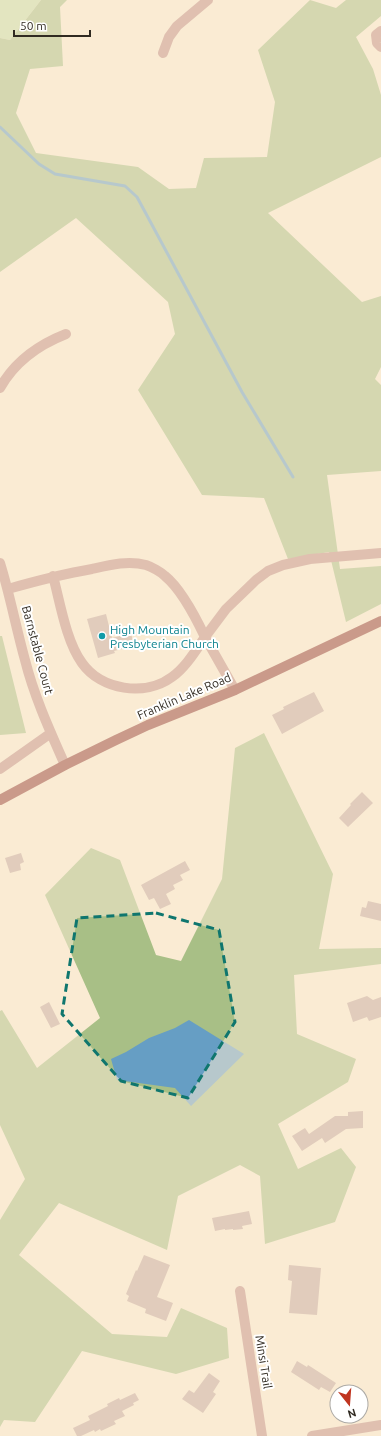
<svg xmlns="http://www.w3.org/2000/svg" width="381" height="1436" viewBox="0 0 381 1436" font-family="Ubuntu,sans-serif">
  <rect width="100%" height="100%" fill="#faebd3"/>
  <path fill="#c8dea9" d="M0 0H41L10 40 0 38Z"/>
  <path fill="#a8bf86" d="M41 0H67L60 7 63 66 30 69 16 113 36 153 138 167 169 189 196 188 204 158 267 157 275 102 258 50 310 0 336 8 346 0H381V16L356 37 373 69 381 95V157L268 213 362 302 381 296V367L375 379 381 385V471L327 475 340 569 381 566V604L346 622 329 552 288 559 264 498 202 495 138 390 175 334 168 302 76 218 0 272V38L10 40Z
    M0 636H2L26 733 0 735Z
    M264 733 333 874 319 949 381 948V964L294 975 297 1034 356 1059 348 1082 278 1124 298 1169 341 1148 356 1167 335 1222 265 1244 260 1176 240 1165 178 1196 167 1250 59 1203 19 1255 112 1334 167 1337 181 1308 227 1328 229 1358 176 1374 82 1351 35 1422 4 1420 0 1427V1220L25 1179 0 1125V1011L2 1010 37 1068 100 1018 45 895 91 848 120 860 156 955 181 961 222 879 235 748Z"/>
  <path fill="#669ec4" d="M189 1020 244 1054 191 1106 175 1088 117 1080 111 1059 126 1052 149 1038 175 1028Z"/>
  <g fill="none" stroke-linecap="round" stroke-linejoin="round">
    <path stroke="#669ec4" stroke-width="3" d="M0 127 39 164 55 174 125 186 137 197 242 392 293 477"/>
  </g>
  <path fill="#c4a79f" d="M106 614 112 638 131 633 134 646 114 651 115 653 98 658 87 619Z
    M314 692 324 711 282 734 272 715 284 709 283 707Z
    M362 792 373 803 348 827 339 818 351 805 350 804Z
    M21 853 24 862 20 864 21 870 10 873 5 858Z
    M185 861 190 870 180 875 183 880 173 885 175 889 166 894 171 904 160 909 154 898 149 900 141 885Z
    M368 901 381 904V921L360 916 362 907 366 908Z
    M367 996 373 1000 381 997V1017L369 1021 367 1017 353 1022 347 1003Z
    M49 1002 60 1024 51 1028 40 1007Z
    M363 1111V1128L346 1129 325 1143 322 1138 302 1151 292 1136 305 1128 309 1134 335 1116H348V1112Z
    M249 1211 252 1224 242 1226 243 1229 233 1230V1229L225 1230V1229L215 1231 212 1218Z
    M144 1255 170 1265 157 1297 173 1303 166 1321 145 1313 146 1309 127 1301 129 1296 126 1294 136 1270 137 1271Z
    M289 1265 321 1268 317 1315 289 1313 292 1281 288 1280Z
    M297 1361 307 1367 308 1365 336 1383 330 1392 321 1387 319 1390 291 1372Z
    M209 1373 220 1381 213 1392 216 1394 203 1413 182 1399 189 1390 194 1393Z
    M135 1393 139 1400 133 1403 134 1405 122 1411 125 1416 114 1421 116 1424 101 1431 100 1429 95 1432 94 1430 81 1436H77L73 1428 90 1420 88 1416 108 1406 107 1404 119 1398 120 1400Z"/>
  <g fill="none" stroke-linecap="round" stroke-linejoin="round">
    <path stroke="#c08d86" stroke-width="10" d="M381 31 376 35 377 43 381 47
      M163 53 169 37 177 26 208 0
      M0 388C15 361 38 345 66 334
      M0 563C10 595 16 628 25 660 34 696 50 731 65 765
      M8 589C36 581 63 574 92 569 109 565 128 560 146 565 152 567 161 572 165 576 181 589 196 618 205 637 196 650 186 667 172 677 145 697 101 690 82 663 66 641 60 602 53 576
      M235 690 205 637 226 609 256 580 268 571 283 565 310 559 381 553
      M0 769 51 733
      M240 1291 262 1436
      M312 1436 381 1425"/>
    <path stroke="#903932" stroke-width="10" d="M0 800 65 765 116 740 148 725 235 690 381 621"/>
  </g>
  <path d="M0 0H381V1436H0ZM156 913 219 930 235 1022 188 1098 121 1081 62 1014 77 918Z" fill="#faebd3" fill-opacity=".55" fill-rule="evenodd"/>
  <path fill="none" stroke="#0f766e" stroke-width="3" stroke-dasharray="8 5" stroke-linejoin="round" d="M156 913 219 930 235 1022 188 1098 121 1081 62 1014 77 918Z"/>
  <circle fill="#0f9aa8" stroke="#fff" stroke-width="1.5" cx="102" cy="636" r="4"/>
  <g text-anchor="middle" dominant-baseline="central" stroke-width="4" stroke-linejoin="round" paint-order="stroke">
    <g font-size="12" fill="#0d838f" stroke="#fff" text-anchor="start">
      <text x="110" y="629">High Mountain<tspan x="110" dy="14">Presbyterian Church</tspan></text>
    </g>
    <g font-size="12" fill="#302a21" stroke="#fff">
      <text transform="translate(38 650) rotate(75)">Barnstable Court</text>
      <text transform="translate(184 696) rotate(-23)">Franklin Lake Road</text>
      <text transform="translate(264 1362) rotate(81)">Minsi Trail</text>
    </g>
  </g>
  <g transform="translate(349 1404) rotate(163)"><circle r="19" fill="#ffffff" stroke="#acaaa6"/>
  <path d="M0-3L7 15L0 10L-7 15Z" fill="#c03520"/>
  <text y="-6" font-size="11" font-weight="bold" text-anchor="middle" fill="#302a21">N</text>
  </g>
  <path d="M14 30v6h76v-6" fill="none" stroke="#302a21" stroke-width="2"/>
  <text x="20" y="30" font-size="12" fill="#302a21" stroke="#ffffff" stroke-width="3" paint-order="stroke">50 m</text>
</svg>
